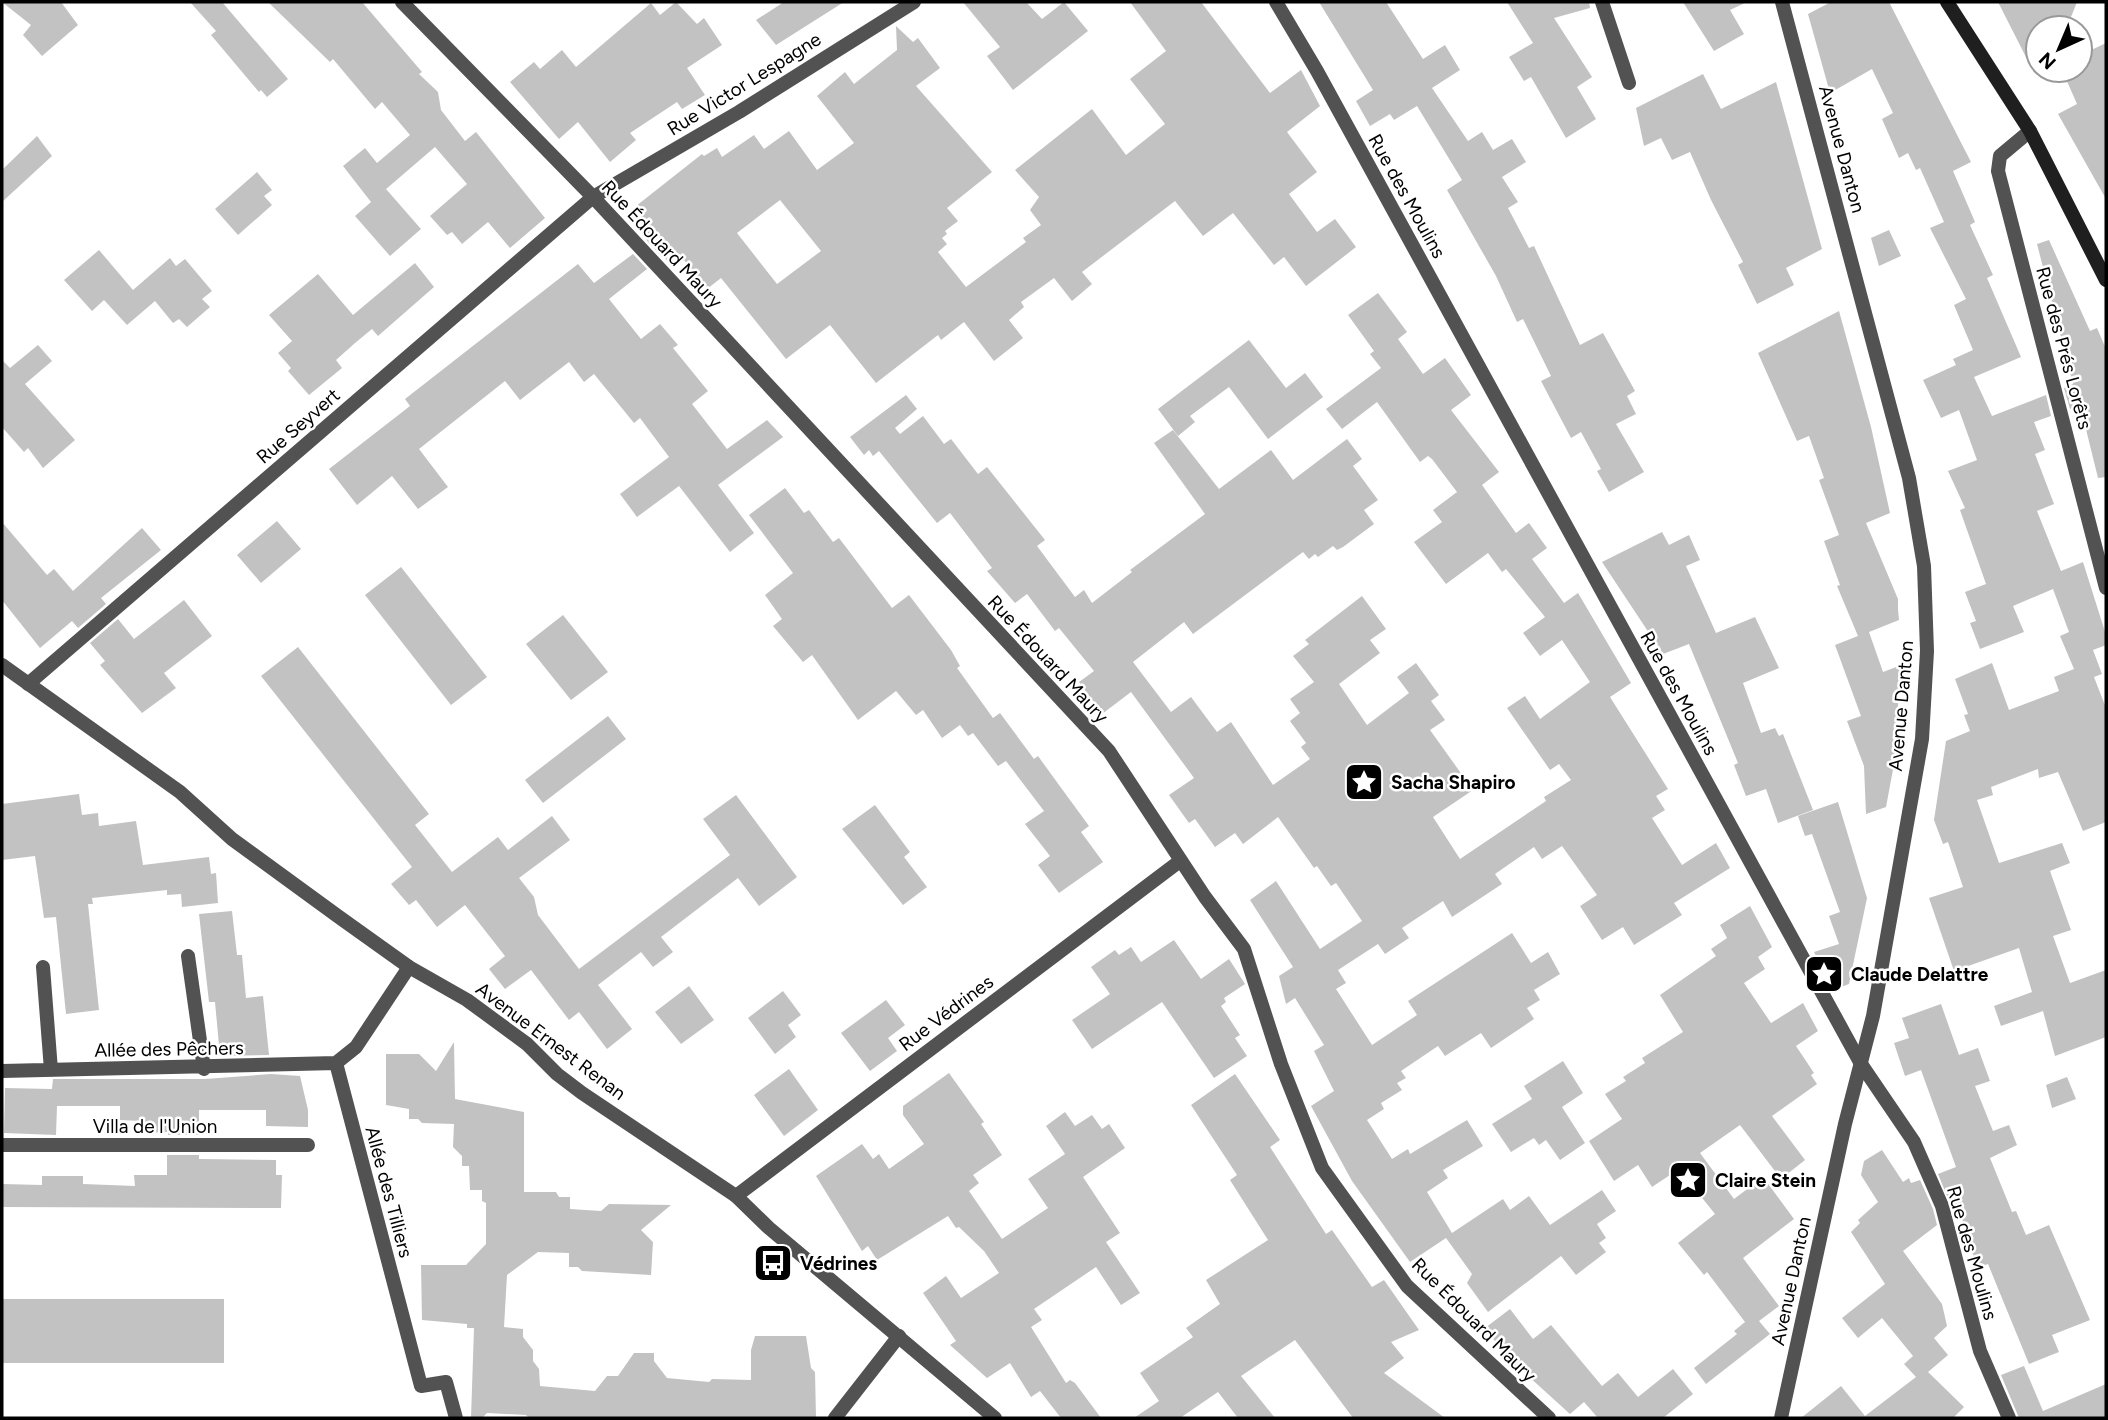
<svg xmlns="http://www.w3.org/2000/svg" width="2108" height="1420" viewBox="0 0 2108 1420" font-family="Figtree,sans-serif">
  <rect width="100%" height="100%" fill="#fff"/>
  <path fill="#c2c2c2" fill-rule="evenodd" d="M2 2H61L78 25 42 56 23 35 31 25Z
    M190 2H222L288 79 267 97 261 90 259 92 211 35 216 31Z
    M268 2H362L422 72 419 74 438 92 441 110 465 141 476 132 545 218 510 248 488 222 462 244 452 232 447 235 430 216 467 184 435 147 371 202 343 166 365 148 377 163 410 135 382 102 375 109 333 59 330 62Z
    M676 2 697 24 704 18 722 45 687 68 705 95 682 109 677 102 630 133 636 140 610 162 578 122 559 139 510 82 534 62 540 69 562 50 576 67 651 3 660 15Z
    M784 2H844L776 45 756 20Z
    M963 2H1026L1042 19 1064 2 1088 31 1013 90 987 56 1000 47Z
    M1130 2H1201L1270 93 1301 70 1320 106 1287 132 1317 172 1289 194 1317 232 1335 219 1356 247 1306 286 1284 257 1274 265 1233 213 1203 236 1175 201 1082 272 1092 284 1072 301 1054 278 1021 302 1024 307 1009 320 1023 338 994 361 964 322 941 340 938 335 876 383 830 325 786 359 721 278 707 289 684 260 680 264 672 255 667 260 662 257 648 242 644 236 648 232 631 210 702 154 704 156 717 148 722 157 754 135 764 149 789 131 817 170 854 143 817 96 845 72 854 84 897 50 896 26 913 42 918 38 940 68 916 86 992 172 947 208 958 221 945 231 947 234 942 238 947 244 938 252 966 287 1026 242 1023 238 1041 225 1030 210 1039 197 1015 170 1092 109 1126 155 1165 124 1130 79 1166 51ZM780 200 821 251 777 284 737 233Z
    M1319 2H1386L1423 59 1445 45 1460 70 1432 88 1468 141 1482 132 1493 150 1512 139 1526 162 1502 177 1518 202 1508 208 1529 248 1534 246 1580 345 1603 333 1635 391 1627 396 1636 414 1616 424 1644 472 1609 492 1597 471 1601 469 1581 432 1571 438 1541 381 1551 376 1523 319 1517 322 1496 276 1447 190 1462 180 1417 106 1394 120 1390 114 1370 126 1356 101 1373 90Z
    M1507 2H1589L1590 8 1554 18 1592 77 1577 87 1596 119 1566 138 1531 77 1524 81 1509 57 1533 43Z
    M1683 2H1747L1730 10 1744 34 1714 51Z
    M1831 2H1889L1971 162 1953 171 1975 222 1970 225 1993 275 1987 278 2021 357 1974 377 1992 416 2046 395 2051 416 2034 422 2045 450 2035 454 2054 504 2037 511 2061 571 2083 562 2106 635V645L2093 650 2102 674 2094 677 2106 708V822L2083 831 2058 772 2039 778 2038 769 1991 787 1993 795 1977 800 1999 863 2062 843 2070 863 2050 871 2071 930 2053 936 2070 983 2106 970V1037L2055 1056 2043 1011 2001 1026 1994 1006 2032 992 2019 948 1954 971 1929 898 1963 887 1948 842 1943 844 1934 820 1946 741 1970 731 1964 715 1968 714 1955 679 1992 663 2009 710 2059 691 2054 677 2074 669 2060 636 2069 632 2053 589 2013 606 2024 632 1980 649 1970 623 1976 621 1965 592 1986 584 1960 510 1965 508 1948 471 1977 460 1959 410 1941 418 1923 380 1956 365 1953 359 1973 350 1954 305 1966 299 1930 228 1944 222 1920 168 1916 170 1908 153 1899 158 1882 119 1893 113 1872 69 1830 93 1808 14Z
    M1998 2H2077L2069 22 2073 28H2038V58L2029 63Z
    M2080 43 2085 53 2106 43V199L2058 114 2077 104 2062 70H2080Z
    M1703 74 1721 109 1776 82 1822 249 1786 268 1794 285 1757 304 1738 265 1743 262 1711 200 1690 152 1672 160 1661 138 1644 146 1636 108Z
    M37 136 52 156 2 202V170Z
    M257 172 272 190 264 196 272 205 238 235 215 209Z
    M386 189 421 229 390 256 355 216Z
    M1889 230 1901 256 1879 266 1871 238Z
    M2049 240 2090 331 2097 328 2106 349V477L2098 478 2080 405 2070 409 2064 388 2073 384 2037 244Z
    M99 250 133 290 170 258 176 266 185 259 212 291 202 299 210 307 187 327 179 319 173 323 155 301 127 325 104 300 92 311 64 280Z
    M633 254 647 269 609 299 641 339 660 324 678 345 673 348 708 391 692 404 727 449 767 420 783 437 718 485 754 533 730 552 679 486 637 517 620 494 669 457 640 418 634 423 594 374 584 382 569 362 520 400 505 381 419 449 448 487 418 509 392 476 357 505 329 469 410 406 405 399 578 264 594 283Z
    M415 263 434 287 378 336 372 329 355 343 336 360 342 368 309 395 288 371 291 368 278 353 292 341 269 315 318 274 353 315Z
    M1378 293 1407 332 1398 339 1423 374 1445 358 1471 395 1451 410 1499 472 1482 485 1516 533 1529 523 1547 548 1532 559 1564 603 1578 593 1631 683 1610 697 1668 789 1656 796 1665 810 1652 818 1682 865 1716 843 1730 868 1674 903 1682 915 1634 945 1623 927 1602 940 1580 906 1597 895 1562 846 1542 859 1534 847 1495 874 1502 884 1452 917 1443 901 1402 928 1409 938 1385 954 1378 944 1338 970 1346 983 1336 989 1372 1045 1417 1015 1408 1001 1512 933 1531 963 1548 952 1560 974 1534 990 1540 1000 1527 1008 1534 1019 1491 1048 1481 1033 1445 1056 1438 1046 1401 1071 1406 1078 1397 1083 1402 1090 1381 1103 1384 1109 1367 1120 1392 1159 1408 1149 1410 1154 1467 1120 1483 1146 1443 1170 1448 1178 1427 1192 1452 1233 1503 1199 1510 1210 1529 1196 1550 1225 1602 1190 1616 1211 1597 1224 1606 1238 1599 1243 1606 1252 1576 1275 1561 1256 1488 1312 1467 1283 1472 1274 1446 1238 1410 1262 1352 1181 1311 1106 1334 1091 1314 1051 1324 1045 1295 998 1286 1004 1279 976 1293 967 1250 900 1276 881 1320 949 1362 921 1336 883 1331 886 1317 866 1314 868 1278 817 1243 844 1235 833 1215 847 1195 819 1189 823 1169 795 1194 778 1131 692 1102 714 1079 682 1094 671 1059 628 1055 631 1027 594 1015 603 987 571 992 568 950 513 937 523 879 451 873 456 869 450 864 455 850 437 906 395 917 409 895 428 900 434 923 416 944 444 951 439 978 474 987 467 1045 540 1037 546 1075 597 1084 590 1092 603 1132 572 1130 570 1205 514 1154 443 1173 430 1219 489 1271 450 1293 480 1347 439 1362 459 1353 466 1378 500 1364 510 1374 524 1343 547 1337 550 1333 546 1318 557 1315 554 1309 559 1303 552 1193 634 1184 622 1133 662 1171 712 1191 697 1217 732 1231 722 1273 785 1310 759 1301 747 1306 743 1290 721 1300 713 1290 699 1314 682 1293 656 1309 644 1305 640 1362 596 1386 629 1370 640 1380 653 1339 684 1367 725 1409 693 1397 677 1416 663 1439 695 1431 701 1445 720 1430 730 1473 790 1433 817 1460 859 1546 801 1544 797 1571 780 1559 764 1550 770 1507 708 1525 696 1540 719 1590 682 1562 640 1540 656 1523 633 1545 617 1506 569 1502 572 1488 553 1446 584 1414 542 1442 522 1433 510 1457 492 1432 459 1428 456 1420 462 1377 402 1342 429 1326 409 1381 368 1370 354 1374 351 1348 315Z
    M1839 311 1871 427 1890 513 1866 523 1898 599V610L1899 620 1869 632 1883 672 1899 666V689L1895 759 1886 807 1866 814 1864 766 1847 721 1861 716 1835 645 1858 636 1837 586 1840 585 1824 541 1839 535 1819 480 1824 478 1809 436 1797 441 1758 353Z
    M1249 340 1286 388 1305 373 1323 397 1268 439 1229 387 1190 416 1195 422 1178 436 1158 409Z
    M38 345 52 361 25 384 75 440 43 468 28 448 24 452 2 427V360L10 368Z
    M785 488 804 513 809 510 833 542 839 538 892 608 909 595 951 650 960 666 957 668 993 718 1000 713 1034 759 1038 756 1059 785 1089 826 1081 832 1103 862 1059 893 1038 865 1050 856 1025 824 1044 811 1006 761 998 766 973 733 968 736 960 725 942 738 923 710 916 715 896 691 858 720 812 655 803 662 773 626 782 619 765 595 793 573 749 515Z
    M277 521 301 549 261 583 237 555Z
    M2 522 47 575 54 569 73 591 142 528 161 550 101 598 106 604 78 628 72 621 40 648 2 600Z
    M1662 532 1669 545 1689 535 1700 560 1686 566 1716 633 1755 617 1779 668 1743 683 1761 733 1775 728 1779 736 1783 734 1813 810 1778 823 1766 789 1746 796 1734 765 1738 763 1689 644 1663 654 1602 562Z
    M401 567 487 677 451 705 365 595Z
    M184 600 212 636 164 673 176 688 142 713 100 665 105 661 90 643 118 619 134 639Z
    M563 615 608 672 571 700 526 644Z
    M298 647 429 814 415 825 452 872 498 837 508 850 552 816 570 840 519 878 534 897 538 915 579 969 730 855 703 819 736 795 797 877 759 906 738 878 661 937 673 952 653 967 641 952 598 985 632 1029 607 1049 579 1012 569 1020 531 970 505 989 489 969 505 956 465 905 437 927 416 900 409 905 391 884 412 867 261 676Z
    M608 716 626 739 543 803 525 780Z
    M79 794 82 815 98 813 99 826 136 821 143 865 209 857 211 874 216 873 218 903 182 907 181 894 167 895V890L92 898 93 904H88L99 1010 66 1014 56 917 44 918 35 856 2 860V804Z
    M1838 802 1867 898 1849 984 1833 990 1814 952 1839 944 1829 916 1840 912 1812 834 1805 836 1798 816Z
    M875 805 910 852 904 857 927 887 903 905 842 829Z
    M1750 906 1772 947 1758 957 1765 969 1744 983 1771 1023 1803 1003 1818 1031 1796 1046 1814 1073 1811 1075 1817 1084 1772 1116 1805 1160 1781 1179 1740 1125 1700 1153 1734 1199 1763 1177 1794 1219 1743 1258 1779 1306 1759 1321 1770 1334 1706 1384 1694 1368 1737 1334 1734 1331 1745 1322 1707 1272 1704 1275 1678 1243 1715 1214 1679 1169 1652 1187 1638 1165 1614 1181 1589 1141 1622 1119 1605 1094 1626 1081 1623 1077 1645 1063 1642 1058 1683 1032 1660 995 1716 956 1711 949 1727 938 1720 925Z
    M232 911 237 955H242L246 998 263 996 269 1055 220 1056 215 1002H209L199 914Z
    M1174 940 1201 979 1229 959 1245 984 1224 998 1226 1002 1221 1006 1240 1035 1235 1038 1247 1056 1214 1078 1162 1002 1092 1049 1072 1020 1110 994 1091 967 1115 950 1119 955 1131 947 1141 962Z
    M689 986 714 1020 681 1044 655 1012Z
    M783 991 801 1015 788 1025 796 1037 775 1054 748 1018Z
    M886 1000 905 1025 888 1038 897 1051 870 1071 841 1033Z
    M1941 1004 1959 1055 1978 1048 1990 1081 1975 1086 1993 1131 2009 1125 2017 1145 1990 1158 2012 1212 2016 1211 2026 1235 2049 1225 2090 1320 2052 1335 2059 1352 2029 1364 1988 1264 1977 1268 1959 1208 1954 1213 1938 1174 1956 1167 1921 1070 1905 1076 1894 1043 1909 1038 1902 1018Z
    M454 1042 455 1099 524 1112V1192H556L559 1197H570V1209L601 1211 609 1204 671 1205 641 1230 653 1242 651 1275 582 1271 578 1267H569V1253L538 1252 507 1275 504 1327 523 1329V1337L533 1350V1361L539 1369 540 1386 595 1391 607 1376H618L634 1353H654V1361L667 1378 709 1382 712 1379 751 1380V1350L755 1336H806L811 1368 815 1372 816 1418H529L526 1415 487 1413 482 1418H471L474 1328H467V1324L422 1320 421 1265H466L486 1244V1203L482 1201V1190H470L469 1166H462V1156L453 1147 454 1124 422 1123 418 1119H409V1109L386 1105V1054H419L436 1071Z
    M1563 1061 1583 1093 1562 1107 1585 1143 1560 1160 1546 1140 1539 1145 1534 1138 1511 1152 1492 1124 1532 1099 1524 1086Z
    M789 1069 818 1110 784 1136 754 1095Z
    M949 1073 984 1122 981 1124 1002 1155 973 1175 979 1183 969 1191 1002 1239 1048 1208 1028 1179 1065 1154 1046 1126 1065 1112 1075 1126 1092 1115 1102 1129 1109 1124 1125 1148 1083 1177 1120 1233 1106 1242 1140 1293 1121 1305 1096 1267 1034 1309 1042 1320 1031 1327 1066 1383 1070 1380 1075 1383 1101 1418H1061L1040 1391 1031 1397 1010 1363 987 1378 950 1345 956 1341 923 1293 946 1276 961 1298 999 1273 984 1251 959 1227 956 1228 948 1216 877 1260 868 1246 862 1251 816 1176 862 1144 873 1159 879 1154 889 1169 924 1144 903 1115V1106Z
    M271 1074 300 1076 308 1110V1127L266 1126V1110H199V1135H168V1132L141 1133V1121L120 1120V1106H57L56 1135 4 1133 5 1088 52 1089 53 1079H205Z
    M1235 1074 1280 1140 1270 1147 1326 1234 1332 1230 1372 1287 1384 1280 1419 1330 1391 1342 1404 1358 1384 1373 1445 1418H1353L1295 1340 1241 1376 1275 1418H1238L1218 1392 1180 1418H1134L1159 1401 1140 1373 1193 1337 1186 1328 1220 1304 1206 1280 1268 1240 1230 1180 1237 1175 1191 1105Z
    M2067 1077 2076 1099 2052 1108 2046 1085Z
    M1882 1150 1903 1182 1909 1178 1911 1183 1920 1180 1933 1209 1937 1225 1903 1251 1942 1304 1947 1326 1934 1338 1948 1355 1928 1372 1964 1407 1953 1418H1801L1841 1386 1865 1416 1916 1377 1904 1364 1913 1356 1882 1318 1858 1338 1842 1318 1885 1284 1851 1232 1860 1223 1858 1220 1878 1202 1861 1175 1864 1161Z
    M167 1155H199V1159L276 1160V1175H282L281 1208 2 1207V1184L42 1185V1176H83V1184L135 1186 134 1175H167Z
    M2 1299H224V1363H2Z
    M1510 1309 1533 1339 1551 1325 1602 1386 1618 1373 1638 1397 1673 1369 1693 1394 1663 1418H1598L1584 1402 1570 1414 1506 1356 1485 1328Z
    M2024 1366 2043 1411 2106 1384V1418H2019L2001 1375Z"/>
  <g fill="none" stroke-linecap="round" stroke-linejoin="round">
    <path stroke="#525252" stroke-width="14" d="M402 2 593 197 1109 751 1205 897 1244 949 1281 1064 1322 1168 1407 1286 1549 1418
      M1276 2 1317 71 1861 1064 1914 1142 1942 1206 1980 1351 2009 1418
      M1602 2 1629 83
      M2030 131 2000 156 1998 171 2106 588
      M28 684 593 197 739 112 914 2
      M188 956 204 1069
      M43 967 51 1070
      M336 1063 421 1386 446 1382 456 1418
      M336 1063 356 1047 409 967
      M2 1071 336 1063
      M2 1145H308
      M736 1196 1180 861
      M835 1418 899 1336"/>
    <path stroke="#525252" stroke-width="14" d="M2 665 180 792 232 839 339 917 409 967 467 1000 527 1044 557 1074 582 1093 736 1196 769 1228 995 1418
      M1781 1418 1845 1124 1873 1016 1922 739 1927 651 1924 566 1909 478 1782 2"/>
    <path stroke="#1f1f1f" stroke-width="14" d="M1947 2 2030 131 2106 280"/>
  </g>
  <defs>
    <g id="sight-square" transform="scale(2.0125)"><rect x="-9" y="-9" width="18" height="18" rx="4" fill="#000" stroke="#fff"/><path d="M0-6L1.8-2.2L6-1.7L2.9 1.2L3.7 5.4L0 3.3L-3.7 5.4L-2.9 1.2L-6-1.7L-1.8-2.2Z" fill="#fff"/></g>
    <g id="bus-square" transform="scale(2.0125)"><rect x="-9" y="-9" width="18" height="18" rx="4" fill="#000" stroke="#fff"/><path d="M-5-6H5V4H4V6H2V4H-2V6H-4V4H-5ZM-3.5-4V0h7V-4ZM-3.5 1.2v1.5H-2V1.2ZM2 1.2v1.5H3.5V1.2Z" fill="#fff"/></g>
  </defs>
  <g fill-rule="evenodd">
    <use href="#sight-square" x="1364" y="782"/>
    <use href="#sight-square" x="1824" y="974"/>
    <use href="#sight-square" x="1688" y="1180"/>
    <use href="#bus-square" x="773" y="1263"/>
  </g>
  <g text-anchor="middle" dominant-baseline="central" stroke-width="5" stroke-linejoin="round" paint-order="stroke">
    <g font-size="19" fill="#000" stroke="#fff">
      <text transform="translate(744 84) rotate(-32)">Rue Victor Lespagne</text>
      <text transform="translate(1842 149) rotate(75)">Avenue Danton</text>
      <text transform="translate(1407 196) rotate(61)">Rue des Moulins</text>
      <text transform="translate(662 244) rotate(47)">Rue Édouard Maury</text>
      <text transform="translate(2064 348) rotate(75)">Rue des Prés Lorêts</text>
      <text transform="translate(298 426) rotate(-41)">Rue Seyvert</text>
      <text transform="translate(1048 659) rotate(47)">Rue Édouard Maury</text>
      <text transform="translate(1679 693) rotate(61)">Rue des Moulins</text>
      <text transform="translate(1901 706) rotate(-85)">Avenue Danton</text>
      <text transform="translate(946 1013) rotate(-37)">Rue Védrines</text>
      <text transform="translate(551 1041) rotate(37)">Avenue Ernest Renan</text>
      <text transform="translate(169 1049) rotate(-1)">Allée des Pêchers</text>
      <text x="155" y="1126">Villa de l'Union</text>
      <text transform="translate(389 1192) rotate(75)">Allée des Tilliers</text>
      <text transform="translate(1972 1253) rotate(74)">Rue des Moulins</text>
      <text transform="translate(1791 1281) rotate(-78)">Avenue Danton</text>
      <text transform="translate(1474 1320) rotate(45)">Rue Édouard Maury</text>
    </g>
    <g font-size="19" font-weight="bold" fill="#000" stroke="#fff" text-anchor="start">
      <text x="1391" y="782">Sacha Shapiro</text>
      <text x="1851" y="974">Claude Delattre</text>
      <text x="1715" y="1180">Claire Stein</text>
      <text x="800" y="1263">Védrines</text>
    </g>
  </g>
  <rect width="2108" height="1420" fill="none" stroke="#000000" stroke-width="7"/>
  <g transform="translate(2059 49) rotate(224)"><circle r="33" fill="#ffffff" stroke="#999999" stroke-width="2"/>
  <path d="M0-5L12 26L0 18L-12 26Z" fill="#000000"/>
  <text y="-10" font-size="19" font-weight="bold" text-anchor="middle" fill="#000000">N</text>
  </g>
</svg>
